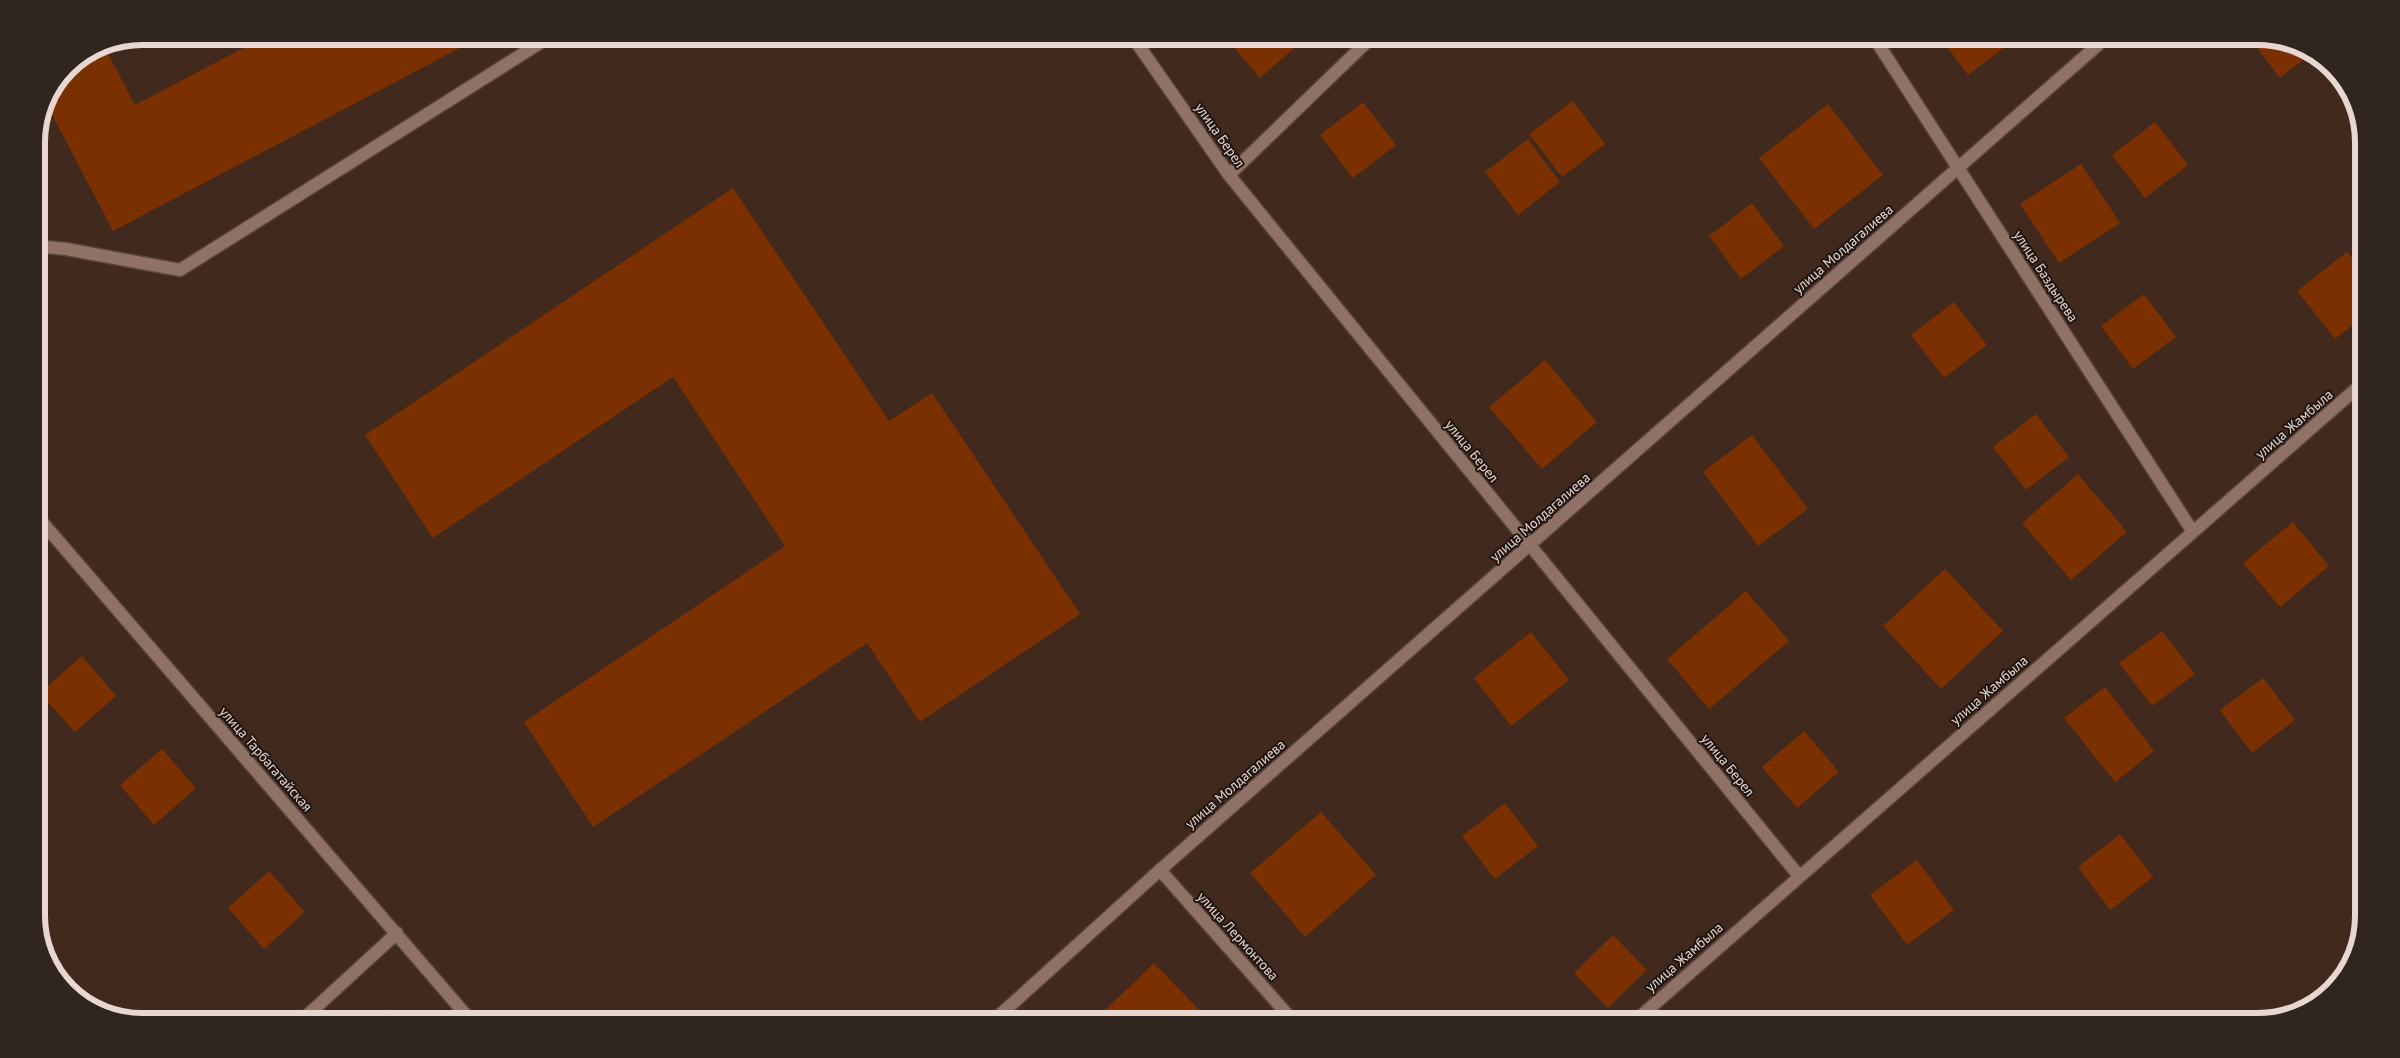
<svg xmlns="http://www.w3.org/2000/svg" width="2400" height="1058" viewBox="0 0 2400 1058" font-family="'PT Sans',sans-serif">
  <rect width="100%" height="100%" fill="#41291e"/>
  <path fill="#7a3000" d="M266 36H476L477 39 113 231 45 101 67 67 103 44 135 105Z
    M1224 36H1291L1298 45 1260 78Z
    M1939 36H2007L2011 42 1968 75Z
    M2248 36 2299 44 2311 54 2280 78Z
    M1573 101 1605 144 1562 177 1529 134Z
    M1363 102 1396 145 1353 178 1320 135Z
    M1828 104 1883 175 1814 229 1759 158Z
    M2155 122 2188 165 2145 198 2112 155Z
    M1528 139 1560 182 1518 215 1485 172Z
    M2081 164 2120 223 2059 263 2020 204Z
    M733 188 889 421 932 393 1080 614 920 722 867 643 593 827 524 722 785 546 673 377 433 538 365 435Z
    M1752 203 1784 246 1741 279 1709 236Z
    M2347 252 2364 273V316L2335 339 2297 291Z
    M2144 294 2176 337 2133 369 2101 326Z
    M1954 302 1987 345 1944 378 1911 335Z
    M1545 360 1597 422 1542 469 1489 407Z
    M2036 414 2069 457 2026 490 1993 447Z
    M1752 435 1808 509 1758 546 1703 472Z
    M2078 474 2127 532 2071 580 2022 523Z
    M2293 522 2329 566 2280 607 2243 563Z
    M1945 569 2003 631 1941 689 1883 626Z
    M1746 591 1789 641 1709 709 1667 659Z
    M2162 631 2195 674 2152 706 2119 663Z
    M1531 632 1569 680 1511 726 1474 678Z
    M82 656 116 696 75 732 40 693Z
    M2263 678 2295 720 2252 753 2220 710Z
    M2105 687 2154 751 2115 782 2064 718Z
    M1804 731 1839 772 1797 808 1762 767Z
    M162 749 196 788 154 825 120 785Z
    M1505 803 1538 846 1495 879 1462 836Z
    M1321 812 1376 875 1305 937 1250 873Z
    M2120 834 2153 877 2110 910 2078 867Z
    M1917 860 1954 910 1907 945 1870 895Z
    M269 871 305 912 264 949 228 908Z
    M1613 935 1647 970 1608 1008 1574 973Z
    M1154 963 1202 1013 1194 1022H1103L1098 1017Z
    M391 1009 402 1022H376Z"/>
  <g fill="none" stroke-linecap="round" stroke-linejoin="round">
    <g stroke="#59443b" stroke-width="15">
      <path id="minor" d="M1132 36 1229 175 1799 876
        M1873 36 2193 532
        M1229 175 1373 36
        M36 246 66 249 180 270 551 36
        M36 515 472 1022
        M1160 870 1294 1022
        M300 1022 397 933
        M1634 1022 2364 382"/>
    </g>
    <g stroke="#59443b" stroke-width="15">
      <path id="tertiary" d="M992 1022 1160 870 2108 36"/>
    </g>
    <use href="#minor" stroke="#8f7265" stroke-width="12"/>
    <use href="#tertiary" stroke="#8f7265" stroke-width="12"/>
  </g>
  <g text-anchor="middle" dominant-baseline="central" stroke-width="4" stroke-linejoin="round" paint-order="stroke">
    <g font-size="14" fill="#e7d7d0" stroke="#201510">
      <text transform="translate(1220 135) rotate(55)">улица Берел</text>
      <text transform="translate(1843 249) rotate(-41)">улица Молдагалиева</text>
      <text transform="translate(2046 276) rotate(57)">улица Баздырева</text>
      <text transform="translate(2294 424) rotate(-41)">улица Жамбыла</text>
      <text transform="translate(1472 451) rotate(51)">улица Берел</text>
      <text transform="translate(1540 517) rotate(-41)">улица Молдагалиева</text>
      <text transform="translate(1989 690) rotate(-41)">улица Жамбыла</text>
      <text transform="translate(266 759) rotate(49)">улица Тарбагатайская</text>
      <text transform="translate(1728 765) rotate(51)">улица Берел</text>
      <text transform="translate(1235 784) rotate(-41)">улица Молдагалиева</text>
      <text transform="translate(1238 936) rotate(48)">улица Лермонтова</text>
      <text transform="translate(1684 957) rotate(-41)">улица Жамбыла</text>
    </g>
  </g>
  <path d="M0 0H2400V1058H0ZM142 45H2258A97 97 0 0 1 2355 142V916A97 97 0 0 1 2258 1013H142A97 97 0 0 1 45 916V142A97 97 0 0 1 142 45Z" fill="#30251f" fill-rule="evenodd"/>
  <path fill="none" stroke="#e7d7d0" stroke-width="6" d="M142 45H2258A97 97 0 0 1 2355 142V916A97 97 0 0 1 2258 1013H142A97 97 0 0 1 45 916V142A97 97 0 0 1 142 45Z"/>
</svg>
